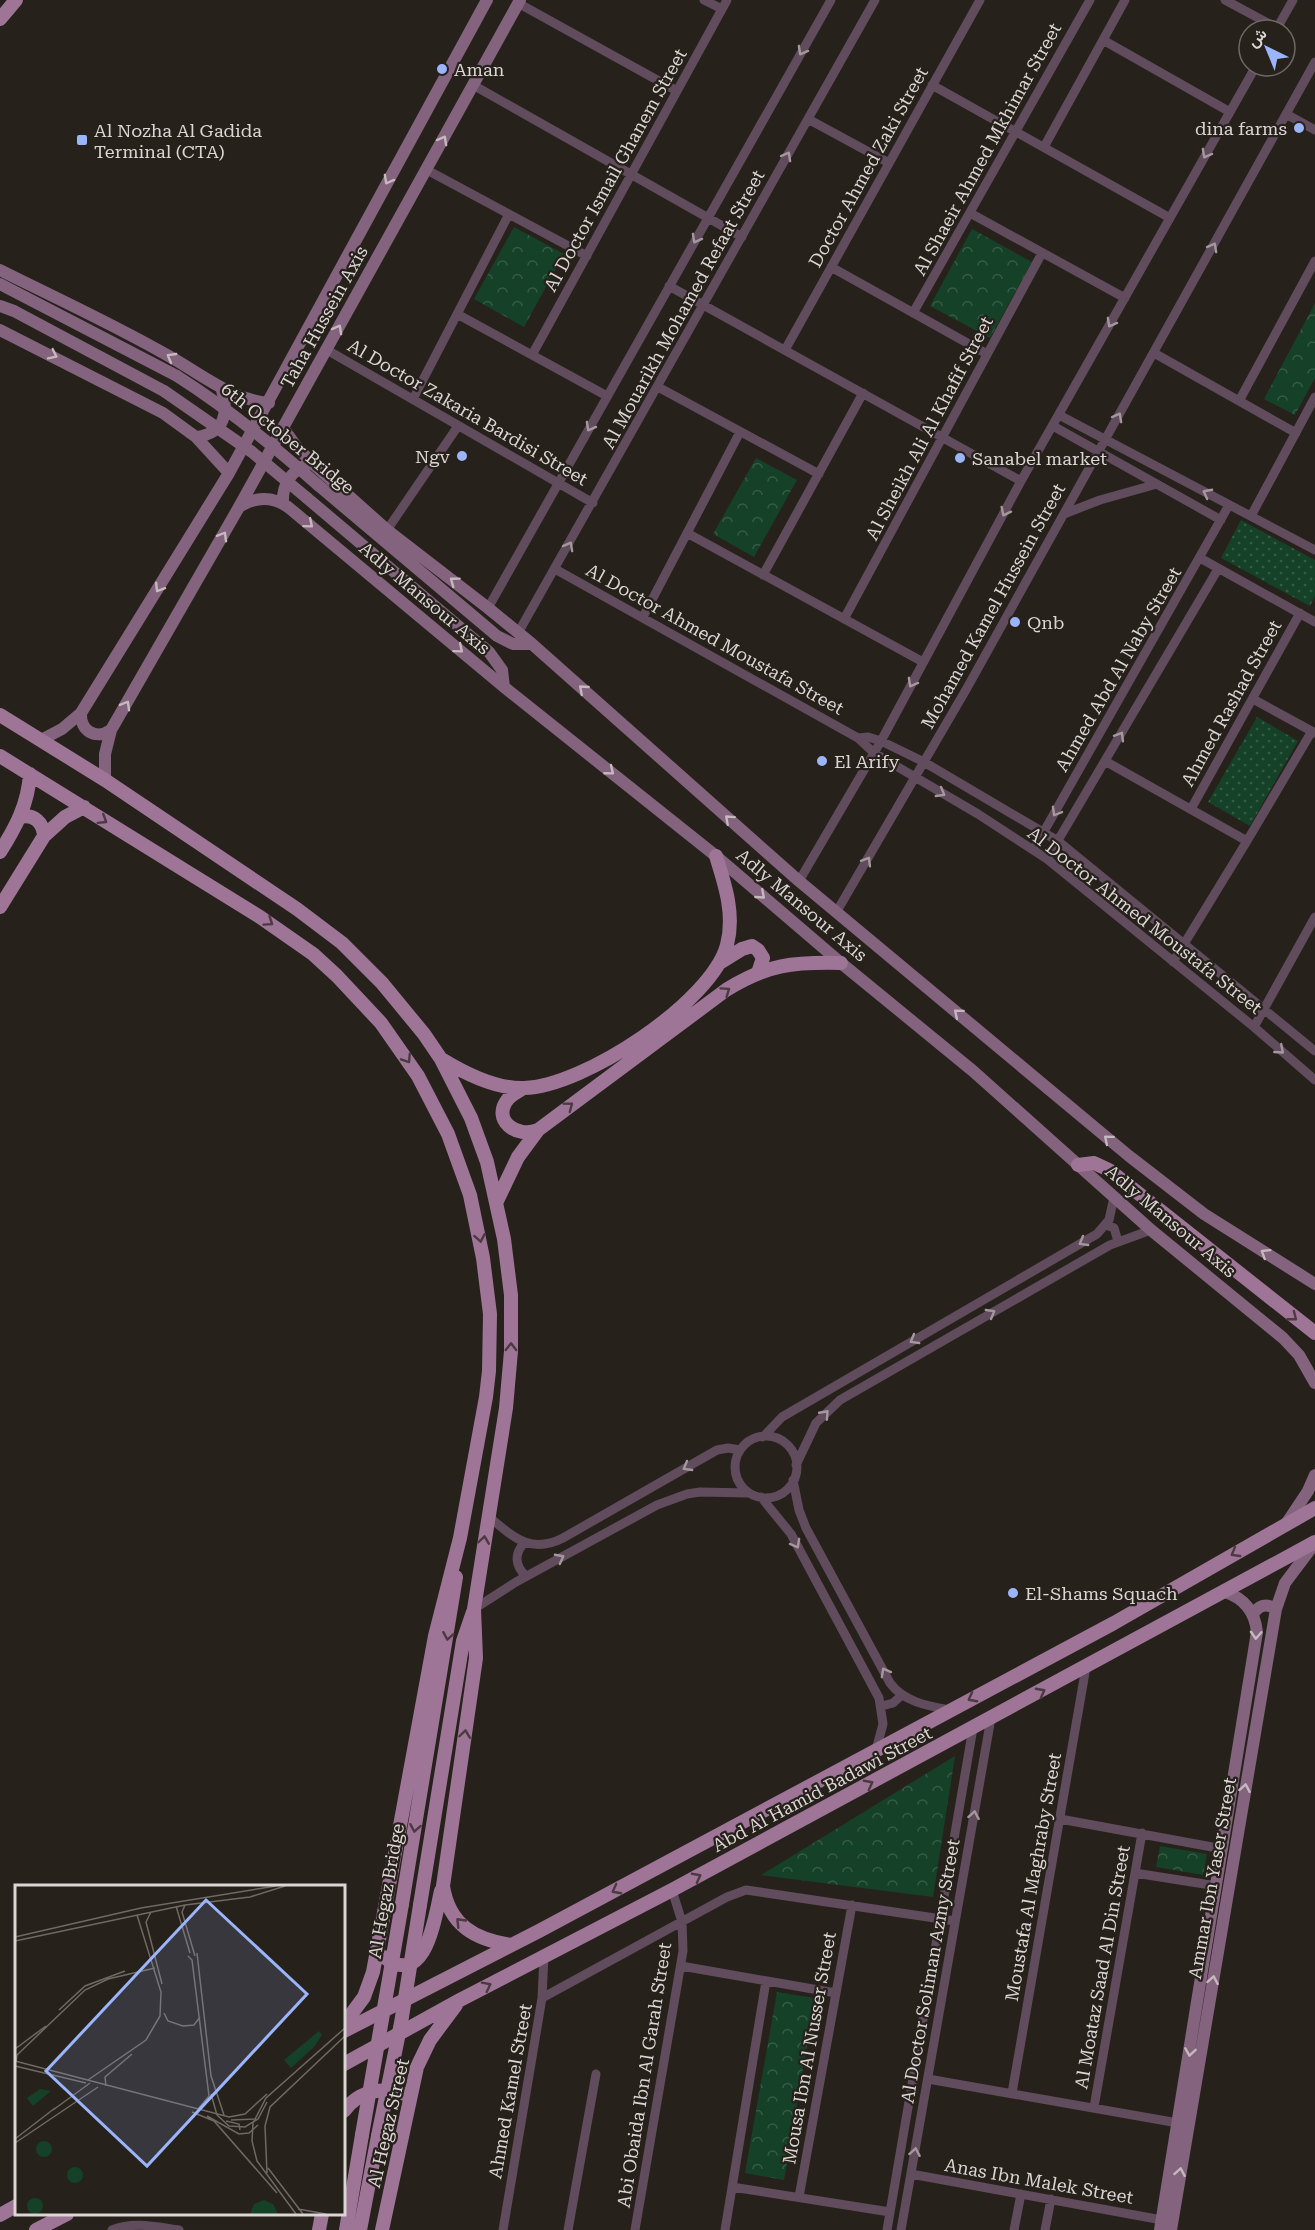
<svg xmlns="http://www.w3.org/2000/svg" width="1315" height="2230" viewBox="0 0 1315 2230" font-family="'Roboto Serif',Vazirmatn,serif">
  <defs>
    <pattern id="grass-dots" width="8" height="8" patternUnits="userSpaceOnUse" patternTransform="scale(1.5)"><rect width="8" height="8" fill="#144127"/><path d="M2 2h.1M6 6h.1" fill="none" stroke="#365c45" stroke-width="1.8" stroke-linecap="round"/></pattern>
    <pattern id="park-crowns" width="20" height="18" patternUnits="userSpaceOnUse" patternTransform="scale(1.5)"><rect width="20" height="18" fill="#144127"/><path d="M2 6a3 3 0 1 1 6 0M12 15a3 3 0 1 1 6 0" fill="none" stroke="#365c45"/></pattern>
  </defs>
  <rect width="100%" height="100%" fill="#27211c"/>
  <path fill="url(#grass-dots)" d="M1241 520 1315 560V596L1310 606 1221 558Z
    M1257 717 1298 741 1250 826 1208 802Z"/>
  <path fill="url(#park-crowns)" d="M514 227 564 254 524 327 474 299Z
    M972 229 1032 262 990 338 930 306Z
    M1315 303V378L1295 415 1264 399Z
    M756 458 797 480 754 557 713 534Z
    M955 1756 933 1897 761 1875Z
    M1160 1846 1207 1854 1203 1875 1156 1867Z
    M777 1992 815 1998 784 2180 745 2173Z"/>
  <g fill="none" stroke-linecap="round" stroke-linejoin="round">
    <path stroke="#604c5c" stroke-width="9" d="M704 0 722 9
      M1225 0 1277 28
      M518 3 677 91
      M1276 30 1293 0
      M1103 40 1230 112
      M473 85 742 237
      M932 85 1170 218
      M1286 114 1315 130
      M808 119 889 163
      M1044 147 1125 0
      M427 170 587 256
      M970 213 1125 298
      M831 267 987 354
      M669 286 1021 481
      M913 313 1090 0
      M457 314 607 396
      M327 350 593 503
      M785 350 980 0
      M1154 353 1296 433
      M532 355 727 0
      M658 387 819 474
      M413 399 509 214
      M1239 401 1315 261
      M1059 415 1315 550
      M1053 426 1221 520
      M1064 514 1100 500 1157 484
      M1251 516 1315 397
      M387 530 458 426
      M687 533 923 662
      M1200 558 1315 622
      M555 569 858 738 874 753 978 814 1047 859 1254 1027 1315 1080
      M763 575 863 393
      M488 608 831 0
      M643 617 740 432
      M844 619 1042 253
      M518 633 875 0
      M1253 699 1315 733
      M858 738 868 737 881 741 924 762 1058 841 1315 1051
      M1105 761 1247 841
      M1191 809 1300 613
      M1034 849 1229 505
      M1047 859 1218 569
      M799 881 881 741 1021 481 1256 66
      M837 911 967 688 1315 62
      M1173 962 1247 841 1312 731
      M1254 1027 1315 917
      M1106 1225 1114 1228 1118 1241
      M735 1467a31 31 0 1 1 62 0a31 31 0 1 1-62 0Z
      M763 1437 782 1417 1097 1234 1109 1220 1114 1197
      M796 1465 816 1423 840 1400 1110 1245 1151 1230
      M793 1480 799 1510 806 1528 890 1683C904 1702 928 1706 950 1710
      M761 1497 791 1534 879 1698 883 1724 876 1750
      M488 1516C512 1536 530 1555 563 1538L717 1450 728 1448 740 1450
      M524 1543C514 1554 515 1566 526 1576
      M474 1609 516 1582 657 1505 687 1494 700 1492 748 1493
      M882 1706 893 1703 902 1695
      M1060 1819 1223 1849
      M1135 1873 1217 1886
      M681 1966 836 1993
      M542 1998 727 1897 746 1890 955 1921
      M928 2079 1178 2123
      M1012 2093 1086 1667
      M1094 2107 1142 1833
      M911 2174 1162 2220
      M732 2187 890 2212
      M799 2197 852 1905
      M112 2230C134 2221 157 2227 179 2230
      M503 2230 542 1998 544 1956
      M568 2230 596 2074
      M635 2230 683 1951 682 1922 672 1890
      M725 2230 766 1981
      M887 2230 973 1728
      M901 2230 991 1718
      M1014 2230 1021 2194
      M1045 2230 1051 2199"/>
    <path stroke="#83637d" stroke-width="12" d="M0 270C56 298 113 324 167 355 200 373 231 400 269 403
      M0 284 177 376
      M0 306 14 311 164 391
      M0 330 163 413 196 437 229 473
      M283 428 296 446 312 463 387 530 488 608 532 644 799 881 1129 1156 1204 1214 1315 1284
      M196 437C226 433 229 412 221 387
      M318 485 497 636 513 644H532
      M307 498 489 652 502 670 504 687
      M283 503C282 485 291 471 308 464
      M239 507C255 497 272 496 288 507L504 687 716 856 841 963 973 1071 1151 1230 1283 1338 1299 1355 1315 1383
      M81 713C80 732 97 740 111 730
      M41 740 62 729 81 713 229 473 487 0
      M105 780V754L111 730 239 507 520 0
      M1286 1524 1308 1491 1315 1475
      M1253 1614C1259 1605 1266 1603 1276 1609
      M1160 2230 1257 1632C1255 1612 1244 1598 1225 1592
      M1171 2230 1276 1609 1285 1583 1315 1543"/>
    <path stroke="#9e7597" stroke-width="14" d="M0 19 16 0
      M0 715 105 780 297 909 342 943 382 983 424 1034 441 1059 471 1118 487 1162 504 1239 511 1295V1351L506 1408 474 1609 476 1658 443 1886C449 1925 475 1940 512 1945
      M0 756 260 917 313 954 337 976 381 1023 418 1076 448 1134 470 1195 483 1258 490 1314 489 1371 486 1397 460 1538 435 1636 373 1972 364 1997 344 2024
      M20 817C34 814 43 822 44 836
      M0 852C16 827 28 804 30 774
      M0 907 44 836 65 817 84 807
      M721 962 742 949 752 946 758 950 763 958 758 973
      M443 1060C466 1074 497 1089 524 1088 583 1087 712 1002 727 945 735 914 725 885 716 856
      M523 1088C518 1092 512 1094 508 1099 491 1120 517 1139 538 1130
      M1078 1165 1094 1163 1109 1170 1315 1333
      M497 1201 518 1157 538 1130 726 990C768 964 793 962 841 963
      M402 1904 456 1577
      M420 1905 463 1641 473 1612
      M384 1957C426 1990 435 1916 441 1891
      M344 2031 539 1931 1114 1623 1315 1508
      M344 2064 460 2000 672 1890 1315 1542
      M344 2111C360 2089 386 2086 410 2096
      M0 2215 16 2206
      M36 2230 67 2214
      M319 2230 322 2214
      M346 2230 362 2135
      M360 2230 378 2136
      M382 2230 417 2067 430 2040 456 2005"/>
    <path stroke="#83637d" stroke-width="12" d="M177 376C227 408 274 446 318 485
      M164 391 252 452 307 498"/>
    <path stroke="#9e7597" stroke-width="14" d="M362 2135 402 1904
      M378 2136 401 2023 420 1905"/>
  </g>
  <defs><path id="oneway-chevron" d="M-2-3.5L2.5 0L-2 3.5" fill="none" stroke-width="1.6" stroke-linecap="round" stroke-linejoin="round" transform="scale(1.5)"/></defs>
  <g stroke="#a4989d">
    <use href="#oneway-chevron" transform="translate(802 51) rotate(119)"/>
    <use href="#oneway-chevron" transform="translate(1206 154) rotate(119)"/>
    <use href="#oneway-chevron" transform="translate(787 156) rotate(-61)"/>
    <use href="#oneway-chevron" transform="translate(696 239) rotate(119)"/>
    <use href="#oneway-chevron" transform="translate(1213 247) rotate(-61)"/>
    <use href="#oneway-chevron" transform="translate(1111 323) rotate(119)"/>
    <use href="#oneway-chevron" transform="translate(1118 417) rotate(-61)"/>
    <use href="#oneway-chevron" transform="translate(590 427) rotate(119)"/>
    <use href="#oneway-chevron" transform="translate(1207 493) rotate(-152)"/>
    <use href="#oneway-chevron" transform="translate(1005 512) rotate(117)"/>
    <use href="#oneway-chevron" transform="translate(569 546) rotate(-61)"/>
    <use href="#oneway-chevron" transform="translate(912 683) rotate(119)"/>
    <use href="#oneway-chevron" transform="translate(1120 736) rotate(-59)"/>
    <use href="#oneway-chevron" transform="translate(941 793) rotate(30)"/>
    <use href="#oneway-chevron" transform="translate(1056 812) rotate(120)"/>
    <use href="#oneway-chevron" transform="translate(867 861) rotate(-59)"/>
    <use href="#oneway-chevron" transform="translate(1280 1050) rotate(41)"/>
    <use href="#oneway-chevron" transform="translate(1083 1242) rotate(150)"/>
    <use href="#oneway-chevron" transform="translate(991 1313) rotate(-30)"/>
    <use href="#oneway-chevron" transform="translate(914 1340) rotate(150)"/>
    <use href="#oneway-chevron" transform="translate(825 1414) rotate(-48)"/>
    <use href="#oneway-chevron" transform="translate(687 1467) rotate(150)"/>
    <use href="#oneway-chevron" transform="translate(796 1544) rotate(61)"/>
    <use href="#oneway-chevron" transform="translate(560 1558) rotate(-28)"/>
    <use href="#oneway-chevron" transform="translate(885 1672) rotate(-119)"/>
    <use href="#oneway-chevron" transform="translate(974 1815) rotate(-80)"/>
    <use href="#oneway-chevron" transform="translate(915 2152) rotate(-80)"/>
  </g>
  <g stroke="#c5b9be">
    <use href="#oneway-chevron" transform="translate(443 140) rotate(-61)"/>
    <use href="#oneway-chevron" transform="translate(388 180) rotate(119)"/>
    <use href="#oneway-chevron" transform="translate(338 329) rotate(-61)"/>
    <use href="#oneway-chevron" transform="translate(53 355) rotate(26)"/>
    <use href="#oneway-chevron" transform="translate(171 357) rotate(-150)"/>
    <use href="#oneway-chevron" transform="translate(309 524) rotate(40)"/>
    <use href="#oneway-chevron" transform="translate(223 536) rotate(-60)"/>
    <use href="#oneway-chevron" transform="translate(454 581) rotate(-143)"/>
    <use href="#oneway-chevron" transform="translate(159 588) rotate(122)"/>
    <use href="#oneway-chevron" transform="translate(459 649) rotate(40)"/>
    <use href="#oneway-chevron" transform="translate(583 689) rotate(-139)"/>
    <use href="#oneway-chevron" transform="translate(126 705) rotate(-60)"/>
    <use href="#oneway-chevron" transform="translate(610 771) rotate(39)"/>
    <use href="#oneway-chevron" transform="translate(729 819) rotate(-138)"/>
    <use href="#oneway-chevron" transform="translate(761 895) rotate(41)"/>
    <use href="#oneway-chevron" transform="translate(958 1013) rotate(-140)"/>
    <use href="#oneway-chevron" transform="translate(1108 1139) rotate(-140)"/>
    <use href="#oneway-chevron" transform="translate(1265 1253) rotate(-148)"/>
    <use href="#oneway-chevron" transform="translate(1256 1635) rotate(93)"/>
    <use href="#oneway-chevron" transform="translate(1245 1788) rotate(-80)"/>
    <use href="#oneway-chevron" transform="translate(1213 1980) rotate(-80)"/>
    <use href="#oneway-chevron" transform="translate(1190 2052) rotate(99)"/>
    <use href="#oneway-chevron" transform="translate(1180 2172) rotate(-80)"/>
  </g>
  <g stroke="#4b3a41">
    <use href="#oneway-chevron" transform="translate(103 820) rotate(32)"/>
    <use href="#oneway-chevron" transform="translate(269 922) rotate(34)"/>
    <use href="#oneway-chevron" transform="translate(726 991) rotate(-35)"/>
    <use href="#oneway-chevron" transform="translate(407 1059) rotate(57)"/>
    <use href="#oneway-chevron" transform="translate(569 1106) rotate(-37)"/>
    <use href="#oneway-chevron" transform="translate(480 1238) rotate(80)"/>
    <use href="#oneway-chevron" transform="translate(1293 1317) rotate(38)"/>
    <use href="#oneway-chevron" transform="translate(511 1347) rotate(-89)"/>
    <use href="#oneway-chevron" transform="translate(484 1540) rotate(-82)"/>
    <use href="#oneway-chevron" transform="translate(1235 1553) rotate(150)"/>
    <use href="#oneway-chevron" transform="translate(448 1636) rotate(100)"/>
    <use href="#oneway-chevron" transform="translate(1041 1692) rotate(-28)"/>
    <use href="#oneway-chevron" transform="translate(972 1698) rotate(152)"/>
    <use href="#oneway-chevron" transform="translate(465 1734) rotate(-82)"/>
    <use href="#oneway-chevron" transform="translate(869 1784) rotate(-28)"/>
    <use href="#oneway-chevron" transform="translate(415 1828) rotate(100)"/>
    <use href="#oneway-chevron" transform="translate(697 1877) rotate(-28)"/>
    <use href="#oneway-chevron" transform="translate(616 1890) rotate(152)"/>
    <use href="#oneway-chevron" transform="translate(460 1922) rotate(-134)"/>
    <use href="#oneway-chevron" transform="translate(487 1986) rotate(-27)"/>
  </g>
  <g fill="#9bb5fd" stroke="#27211c" stroke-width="2">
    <circle cx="442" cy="69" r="6"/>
    <circle cx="1299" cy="128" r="6"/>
    <rect x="76" y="134" width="12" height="12" rx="3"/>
    <circle cx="462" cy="456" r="6"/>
    <circle cx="960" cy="458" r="6"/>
    <circle cx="1015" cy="622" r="6"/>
    <circle cx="822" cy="761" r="6"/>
    <circle cx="1013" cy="1593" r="6"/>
  </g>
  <g text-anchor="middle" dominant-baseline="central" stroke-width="4.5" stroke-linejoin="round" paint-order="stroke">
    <g font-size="18" fill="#dbd6d3" stroke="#27211c" text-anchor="start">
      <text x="454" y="69">Aman</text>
      <text x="1287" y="128" text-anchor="end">dina farms</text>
      <text x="94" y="130">Al Nozha Al Gadida<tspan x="94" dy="21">Terminal (CTA)</tspan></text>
      <text x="450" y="456" text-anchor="end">Ngv</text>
      <text x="972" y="458">Sanabel market</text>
      <text x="1027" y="622">Qnb</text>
      <text x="834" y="761">El Arify</text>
      <text x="1025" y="1593">El-Shams Squach</text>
    </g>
    <g font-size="18" fill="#dbd6d3" stroke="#27211c">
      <text transform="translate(987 149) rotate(-61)">Al Shaeir Ahmed Mkhimar Street</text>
      <text transform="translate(868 167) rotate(-61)">Doctor Ahmed Zaki Street</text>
      <text transform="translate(615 170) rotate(-61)">Al Doctor Ismail Ghanem Street</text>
      <text transform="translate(683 309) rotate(-61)">Al Mouarikh Mohamed Refaat Street</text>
      <text transform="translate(324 317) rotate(-61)">Taha Hussein Axis</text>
      <text transform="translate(468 412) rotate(30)">Al Doctor Zakaria Bardisi Street</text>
      <text transform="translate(929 428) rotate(-62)">Al Sheikh Ali Al Khafif Street</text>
      <text transform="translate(288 438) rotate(39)">6th October Bridge</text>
      <text transform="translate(425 598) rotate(40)">Adly Mansour Axis</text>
      <text transform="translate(993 606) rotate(-61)">Mohamed Kamel Hussein Street</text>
      <text transform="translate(715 639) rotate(29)">Al Doctor Ahmed Moustafa Street</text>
      <text transform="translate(1118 669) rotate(-60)">Ahmed Abd Al Naby Street</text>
      <text transform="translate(1231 703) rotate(-61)">Ahmed Rashad Street</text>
      <text transform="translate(802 905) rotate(40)">Adly Mansour Axis</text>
      <text transform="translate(1145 920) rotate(38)">Al Doctor Ahmed Moustafa Street</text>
      <text transform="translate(1171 1221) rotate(40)">Adly Mansour Axis</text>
      <text transform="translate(822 1789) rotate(-28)">Abd Al Hamid Badawi Street</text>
      <text transform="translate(1033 1877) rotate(-80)">Moustafa Al Maghraby Street</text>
      <text transform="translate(1212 1878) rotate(-80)">Ammar Ibn Yaser Street</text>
      <text transform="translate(386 1891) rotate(-80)">Al Hegaz Bridge</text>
      <text transform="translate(1102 1967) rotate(-80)">Al Moataz Saad Al Din Street</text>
      <text transform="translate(930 1971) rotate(-80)">Al Doctor Soliman Azmy Street</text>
      <text transform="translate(809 2048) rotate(-80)">Mousa Ibn Al Nusser Street</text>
      <text transform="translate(644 2075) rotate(-81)">Abi Obaida Ibn Al Garah Street</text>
      <text transform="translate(510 2091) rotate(-80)">Ahmed Kamel Street</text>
      <text transform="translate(388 2123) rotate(-77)">Al Hegaz Street</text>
      <text transform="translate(1039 2181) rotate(10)">Anas Ibn Malek Street</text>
    </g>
  </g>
  <g transform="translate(15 1885)">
    <rect width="330" height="330" fill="#27211c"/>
    <path d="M304 146 307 150 299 162 276 183 269 175Z" fill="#144127"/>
    <path d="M25 204 36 206 18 221 12 213ZM21 264a8 8 0 1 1 16 0a8 8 0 1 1-16 0ZM52 290a8 8 0 1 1 16 0a8 8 0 1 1-16 0ZM12 321a8 8 0 1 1 16 0a8 8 0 1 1-16 0Z" fill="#144127"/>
    <path d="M249 315 258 319 263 329H235L239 319Z" fill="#144127"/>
    <path fill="none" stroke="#6f6965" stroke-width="1.5" d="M170 20 167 27 180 71M161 21 175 68M136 27 131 37 147 99M0 52 126 23 261 1M0 56 170 20 235 12 270 1M182 68 196 191 209 230M173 71 177 75 194 211 183 224M44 125 70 101 110 86M149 128 153 136 168 141 179 140 185 132M0 164 31 141M0 176 214 232 230 229 252 209M1 177 2 170 70 105 93 94 140 83M0 181 71 198M73 195 131 155 145 131 146 107 122 30M91 201 90 192 117 169M196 209 202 230M38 225 75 198M177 227 199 236 262 308M202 230 214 241 230 242 243 234 252 217M192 231 224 249 234 248 243 240M216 235 241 234M211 236 224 239 225 245M0 254 40 223M0 258 83 202M253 283 288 329M252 288 250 241 255 222 330 151M283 324 311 329M281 329 242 276 237 256 238 238 251 213 330 143"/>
    <path fill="#9bb5fd" fill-opacity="0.15" stroke="#9bb5fd" stroke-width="3" d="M191 15 292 109 132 281 31 186Z"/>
    <rect width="330" height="330" fill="none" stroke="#dbd6d3" stroke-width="3"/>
  </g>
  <g transform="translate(1267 48) rotate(317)"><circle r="28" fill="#27211c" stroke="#6f6965" stroke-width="1.5"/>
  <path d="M0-4.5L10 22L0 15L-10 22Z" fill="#9bb5fd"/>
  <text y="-9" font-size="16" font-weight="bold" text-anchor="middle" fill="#dbd6d3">ش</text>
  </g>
</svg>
